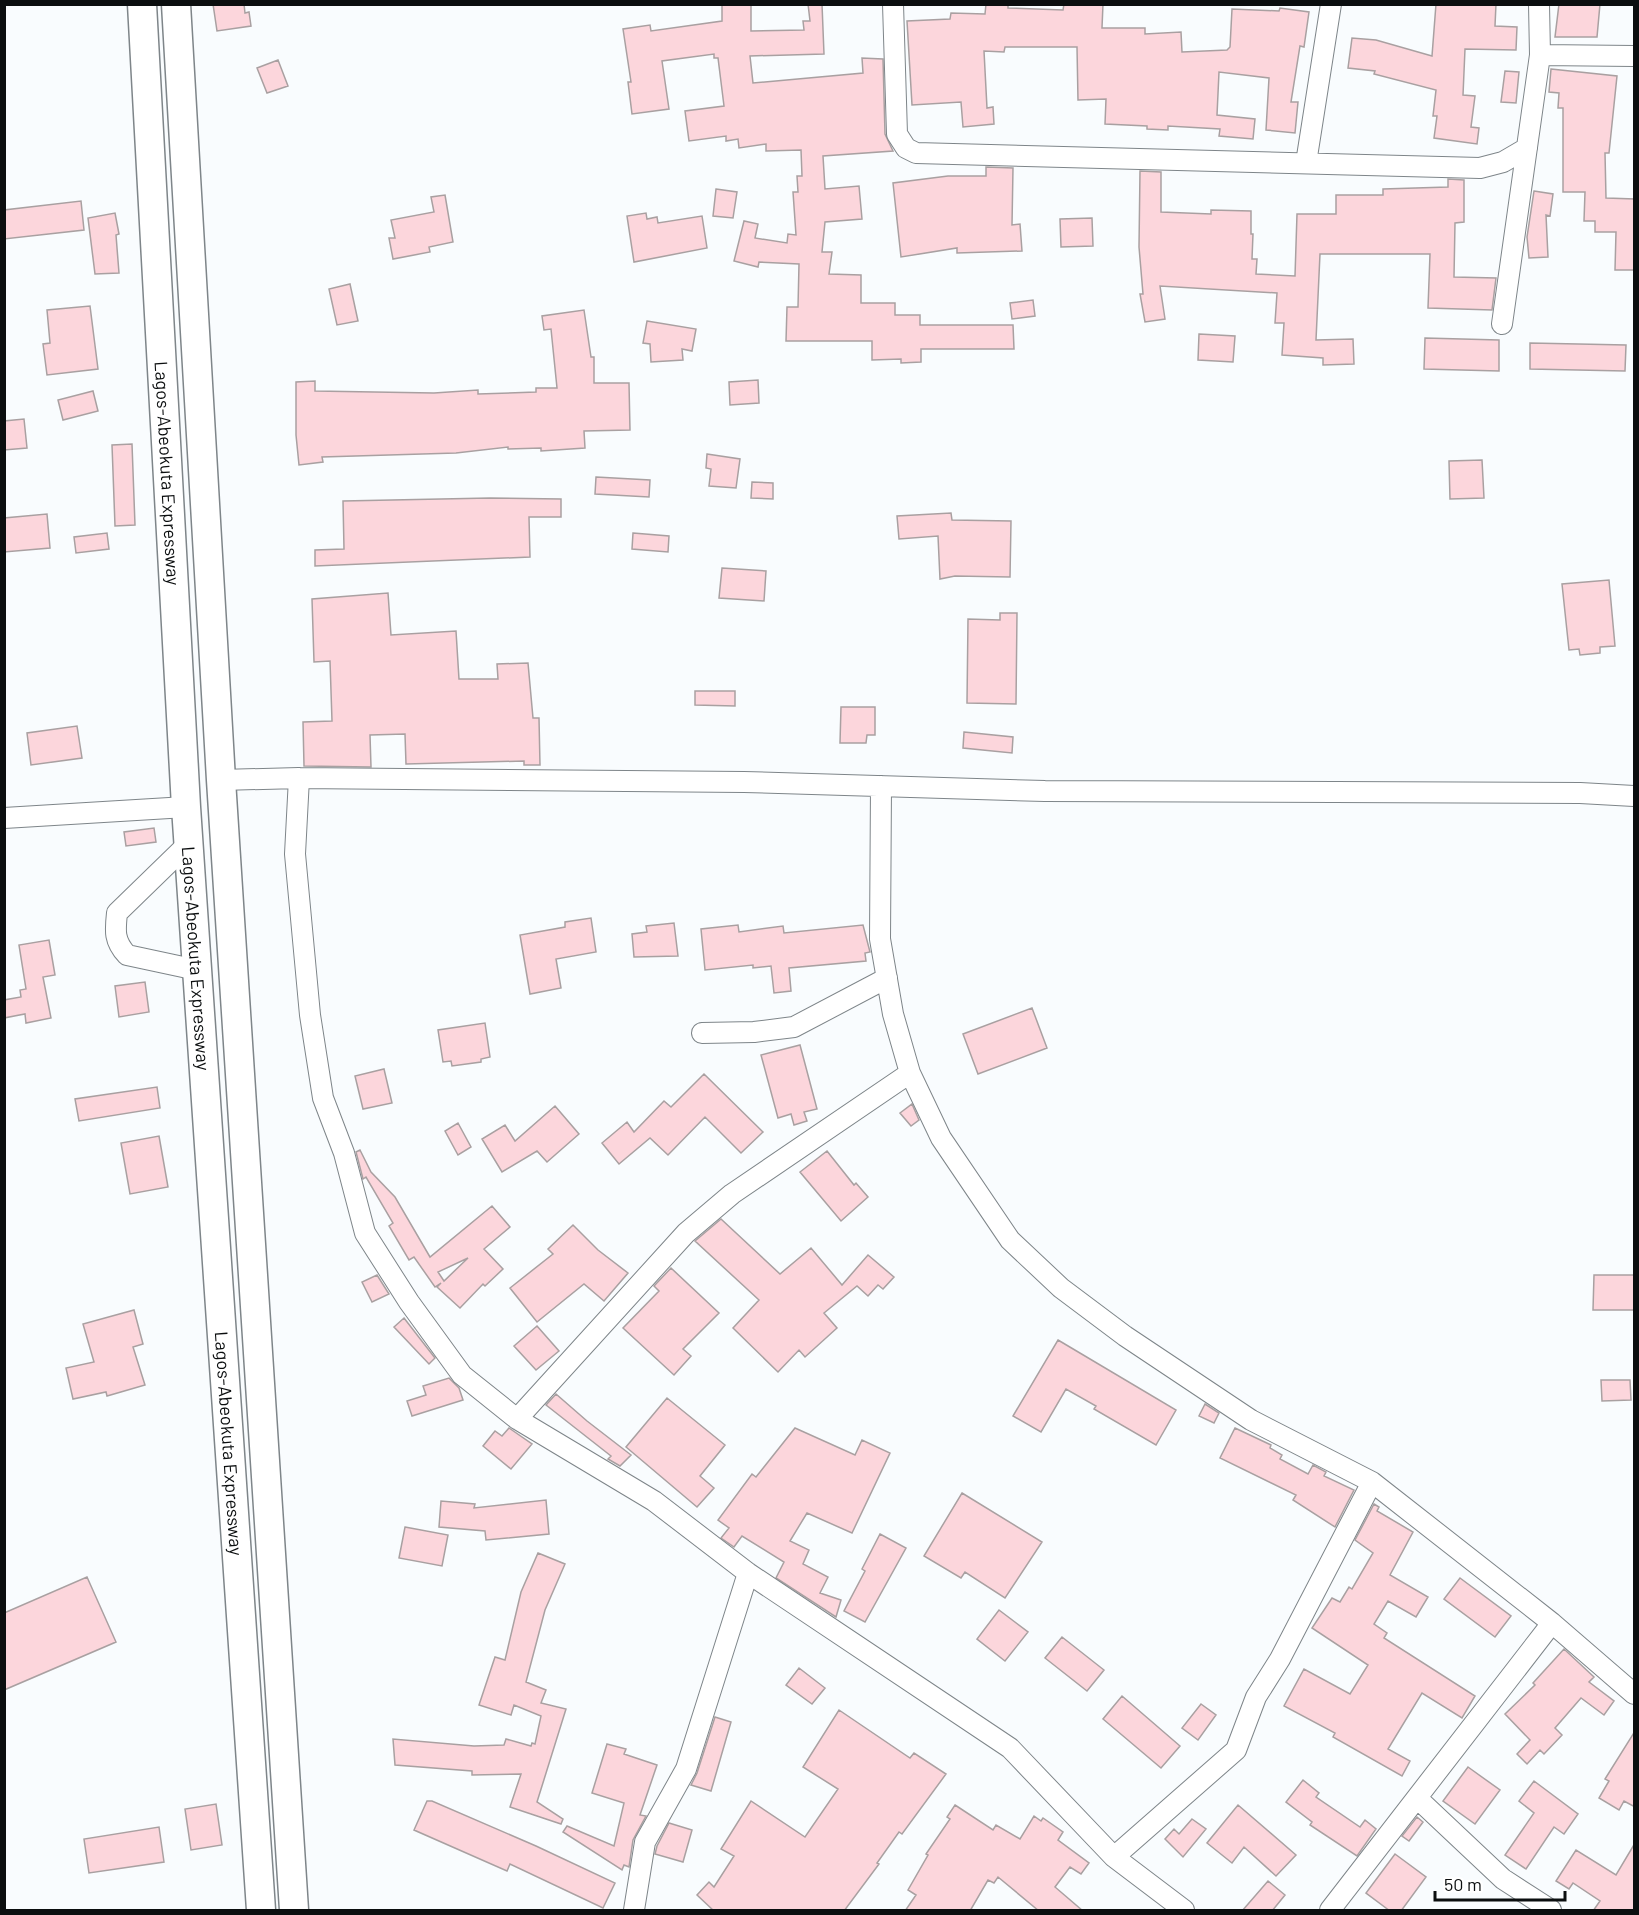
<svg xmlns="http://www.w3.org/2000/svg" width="1639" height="1915" viewBox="0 0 1639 1915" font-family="Barlow,sans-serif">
  <rect width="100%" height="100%" fill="#f9fcfe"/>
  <path fill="#fcd6dc" stroke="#a9a0a1" stroke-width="1.5" fill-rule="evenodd" d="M213 4H244L245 13 249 12 251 26 217 31Z
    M722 4H751V31L804 30 803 21H810L808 4H822L824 54 750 56 753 83 863 73 862 58 883 59 885 134 893 151 823 156 825 189 859 186 862 219 825 222 822 252H832L829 274 861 275V303H895V315H920V325H1013L1014 349H921V362L901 363V359L872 360V341H786L787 307H798L799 264 759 262 758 267 734 261 744 221 758 224 755 238 787 243 788 234 796 235 793 192H798L797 176H802L801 150 766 151V144L739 148 738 139 726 141V136L689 141 685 111 724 106 718 58H714V54L662 61 669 109 632 114 628 82H631L623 29 650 25 651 31 722 21Z
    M986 4H1008V8L1063 10 1064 4H1103L1102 28H1145V34L1181 32 1182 52 1227 50 1230 47 1232 9 1279 11 1280 8 1309 12 1304 47 1300 46 1291 102H1298L1295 133 1266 130 1269 78 1219 72 1217 115 1255 119 1253 139 1219 136 1220 129 1168 126V130L1147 129V126L1105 124 1106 99 1078 100 1077 47H1005L1004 52 984 51 987 108 993 107 994 124 963 127 961 102 912 105 907 21 950 19 951 13 985 14Z
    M1436 4H1496L1495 26 1517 27 1516 50 1465 49 1463 95 1475 96 1471 127 1479 128 1477 144 1434 138 1437 116H1433L1436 90 1374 74 1375 71 1348 68 1352 38 1376 40 1432 56Z
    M1559 4H1600L1597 37H1555Z
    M278 60 288 86 267 93 257 68Z
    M1551 69 1617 76 1609 153H1605L1606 198 1635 199V270H1615L1616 232H1595V221H1584L1585 192H1563V108H1558L1559 93 1549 92Z
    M1505 71 1519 72 1516 103 1501 102Z
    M986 167 1013 168 1012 225 1020 224 1022 251 957 253V248L901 257 893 183 948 176H986Z
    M1140 171 1161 172V212L1211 214V210L1251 211V234H1253L1252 259H1257L1256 274 1295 276 1297 214H1336V195H1383V189L1448 187V179L1464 180V222L1455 223 1454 277 1496 278 1492 310 1428 308 1430 254H1320L1316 340 1353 339 1354 364 1323 365V358L1282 355 1284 323H1275L1277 293 1160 286 1165 319 1145 322 1140 294H1143L1139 247Z
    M716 189 737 192 733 218 713 216Z
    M1534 191 1553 194 1550 216 1546 215 1548 257 1529 258 1527 237Z
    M445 195 453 242 429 247 430 252 393 259 389 238H395L391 220 434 212 431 197Z
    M81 201 84 230 4 239V210Z
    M115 213 119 234 116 235 119 273 95 274 88 218Z
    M646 213 647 219 657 217 658 223 702 216 707 248 634 262 627 216Z
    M1092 218 1093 246 1061 247 1060 219Z
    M350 284 358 321 337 325 329 289Z
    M1033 300 1035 316 1012 319 1010 303Z
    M90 306 98 369 47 375 43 344 50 343 47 310Z
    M584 310 591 357H594V383H629L630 430 584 431 585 448 541 451V448L508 449V447L456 453 322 457 323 462 299 465 296 435V382L315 381V391L434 393 478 390V394L536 392V388H557L551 329 544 330 542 316Z
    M647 321 696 329 692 351 682 349 683 360 651 362 650 344 643 343Z
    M1199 334 1235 336 1233 362 1198 360Z
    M1425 338 1499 340V371L1424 369Z
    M1530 343 1626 345 1625 371 1530 369Z
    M758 380 759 403 730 405 729 382Z
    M93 391 98 411 63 420 58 400Z
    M24 419 27 448 4 450V421Z
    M132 444 135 525 115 526 112 445Z
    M707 454 740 459 736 488 709 486 711 469 706 468Z
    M1482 460 1484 498 1450 499 1449 461Z
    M596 477 650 480 649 497 595 494Z
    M752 482 773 483V499L751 498Z
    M490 498 561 499V517H529L530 557 315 566V550L344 549 343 501Z
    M951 513 952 520 1011 521 1010 577 955 576 940 579 938 536 899 539 897 516Z
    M47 514 50 548 4 552V518Z
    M107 533 109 549 76 553 74 537Z
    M633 533 669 536 668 552 632 549Z
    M722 568 766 571 764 601 719 598Z
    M1609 580 1615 646 1600 647V653L1580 655 1579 649 1569 650 1562 584Z
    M388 593 391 635 456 631 459 679H498L497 664 528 663 533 718H539L540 765H524V761L406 764 405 734 370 735 371 767 304 766 303 722 332 721 330 661 314 662 312 599Z
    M1000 613H1017L1016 704 967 703 968 619 1000 620Z
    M695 691H735V706L695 705Z
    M841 707H875V735H867L866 743H840Z
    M77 726 82 758 31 765 27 733Z
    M964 732 1013 737 1012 753 963 748Z
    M154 828 156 842 126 846 124 832Z
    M591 918 596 952 556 959 561 988 530 994 520 935 565 927V922Z
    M674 923 678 956 634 957 632 934 647 932 646 926Z
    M738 925 739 932 783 926 784 933 863 925 870 952 865 953 866 961 789 968 791 991 774 993 771 966 753 968V965L705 970 701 929Z
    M49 940 55 975 43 977 51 1018 26 1023 25 1014 4 1018V1000L21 997 20 990 26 989 19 945Z
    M145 982 149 1012 119 1017 115 986Z
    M1032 1008 1047 1048 978 1074 963 1034Z
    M485 1023 490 1057 481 1059V1062L452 1066 451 1061 443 1062 438 1030Z
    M800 1045 817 1109 804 1112 807 1121 794 1125 791 1114 778 1118 761 1055Z
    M384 1069 392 1103 363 1109 355 1076Z
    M704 1074 763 1132 741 1153 705 1117 668 1155 650 1138 619 1164 602 1143 627 1122 634 1132 664 1101 671 1107Z
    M157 1087 160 1108 79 1121 75 1099Z
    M912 1104 919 1120 911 1126 900 1113Z
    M555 1106 579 1134 547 1162 537 1151 502 1172 482 1139 505 1125 515 1141Z
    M458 1123 471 1147 458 1155 445 1131Z
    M159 1136 168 1187 130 1194 121 1143Z
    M360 1150 371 1172 395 1197 430 1257 492 1206 510 1227 484 1249 503 1269 485 1286 483 1284 460 1308 437 1287 441 1283 435 1287 414 1257 409 1260 389 1226 393 1223 366 1177 363 1179 356 1152ZM468 1258 444 1281 438 1272Z
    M827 1151 854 1185 856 1183 868 1197 841 1221 800 1172Z
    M721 1219 780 1274 811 1248 842 1285 868 1255 894 1277 883 1289 878 1285 868 1296 857 1286 824 1313 837 1328 805 1357 799 1350 778 1372 733 1328 759 1300 695 1241Z
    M573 1225 598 1250 628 1273 604 1301 584 1284 537 1322 510 1288 553 1254 548 1249Z
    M671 1268 719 1313 683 1349 691 1356 674 1375 623 1328 659 1291 654 1286Z
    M377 1275 389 1294 372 1302 362 1282Z
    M1594 1275H1635V1310H1593Z
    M134 1310 143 1344 133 1347 145 1385 107 1396 106 1392 73 1399 66 1368 94 1362 83 1324Z
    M404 1318 435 1358 429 1364 394 1327Z
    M537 1326 559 1351 536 1370 514 1346Z
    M1058 1340 1176 1410 1156 1445 1094 1409 1096 1406 1066 1389 1041 1432 1013 1416Z
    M449 1378 459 1388 463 1400 412 1416 407 1401 426 1395 423 1386Z
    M1601 1380H1630L1631 1400 1602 1401Z
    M556 1394 587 1421 631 1455 620 1466 608 1459 611 1456 546 1405Z
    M667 1398 725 1445 700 1476 714 1488 697 1507 626 1447Z
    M1205 1404 1219 1413 1214 1423 1199 1416Z
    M509 1428 532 1444 511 1469 483 1446 495 1431 502 1436Z
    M795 1428 855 1455 862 1440 890 1453 852 1533 807 1513 790 1541 809 1550 803 1564 828 1577 820 1593 841 1600 836 1617 776 1578 784 1562 742 1536 734 1547 721 1538 729 1528 718 1520 752 1474 756 1477Z
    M1235 1428 1271 1445 1270 1448 1282 1455 1280 1459 1308 1474 1313 1465 1326 1472 1324 1476 1354 1490 1335 1527 1293 1500 1296 1495 1220 1458Z
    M962 1493 1042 1542 1005 1598 965 1572 961 1578 924 1556Z
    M546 1500 549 1534 486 1540 485 1531 439 1527 441 1501 475 1504 474 1508Z
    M1374 1504 1379 1507 1377 1511 1413 1532 1390 1575 1428 1597 1416 1617 1388 1601 1374 1624 1387 1633 1384 1638 1475 1696 1462 1718 1422 1693 1388 1749 1410 1761 1402 1776 1333 1737 1335 1733 1284 1706 1304 1669 1350 1694 1368 1665 1312 1628 1332 1598 1340 1602 1349 1587 1352 1589 1373 1553 1355 1540Z
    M405 1527 448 1535 442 1566 399 1558Z
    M880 1534 906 1548 865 1622 844 1611 865 1571 862 1569Z
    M538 1553 565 1564 545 1610 526 1682 546 1690 541 1703 566 1709 537 1802 563 1819 561 1824 510 1807 521 1774 472 1775V1771L395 1765 393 1739 474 1746 504 1745 506 1739 531 1746 532 1743 535 1744 541 1716 514 1705 511 1715 479 1705 495 1657 505 1660 521 1592Z
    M87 1577 116 1642 4 1690V1613Z
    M1460 1578 1511 1616 1495 1637 1444 1599Z
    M999 1610 1028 1632 1005 1661 977 1639Z
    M1062 1637 1104 1670 1087 1691 1045 1658Z
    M1564 1649 1594 1677 1589 1682 1614 1701 1604 1715 1581 1698 1555 1728 1562 1735 1544 1754 1540 1750 1527 1764 1517 1754 1530 1740 1505 1714 1535 1685 1533 1683Z
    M799 1668 825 1688 812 1704 786 1685Z
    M1122 1696 1180 1746 1161 1768 1103 1719Z
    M1201 1704 1216 1715 1198 1740 1182 1728Z
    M839 1710 910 1758 914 1753 946 1774 902 1834 899 1832 877 1863 879 1864 844 1911H714L697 1895 709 1882 714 1887 734 1856 721 1849 751 1801 805 1837 838 1789 803 1767Z
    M715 1717 731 1722 711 1791 691 1785 697 1773Z
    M1635 1731V1807L1624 1801 1619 1810 1599 1798 1609 1781 1605 1779Z
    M607 1744 626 1749 624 1754 657 1765 640 1815 646 1816 633 1840 629 1867 624 1865 622 1870 563 1832 567 1826 614 1846 624 1803 592 1793Z
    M1468 1767 1500 1790 1475 1824 1443 1801Z
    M1303 1780 1319 1793 1316 1797 1360 1827 1365 1820 1376 1829 1357 1856 1310 1825 1312 1822 1286 1802Z
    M1534 1781 1578 1814 1564 1834 1554 1827 1526 1869 1505 1855 1534 1813 1519 1801Z
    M427 1801H432L536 1846 615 1883 603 1908 510 1864 507 1871 414 1830Z
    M216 1804 222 1845 191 1850 185 1809Z
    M955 1805 993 1830 996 1825 1020 1839 1034 1816 1041 1821 1043 1818 1063 1832 1058 1840 1089 1863 1081 1874 1070 1867 1055 1887 1083 1911H1039L998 1877 994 1883 988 1880 970 1911H905L916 1895 908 1890 928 1855 926 1854 950 1819 947 1817Z
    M1238 1805 1296 1855 1276 1876 1244 1847 1232 1863 1207 1843Z
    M1417 1817 1423 1822 1409 1841 1402 1836Z
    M1192 1819 1206 1829 1183 1857 1165 1839 1174 1829 1179 1834Z
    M669 1823 692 1830 683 1862 655 1854 657 1846Z
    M159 1827 164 1862 89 1873 84 1839Z
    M1635 1843V1911H1593L1600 1901 1573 1883 1569 1889 1556 1881 1576 1850 1616 1875Z
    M1395 1854 1426 1877 1401 1911H1390L1366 1893Z
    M1268 1881 1285 1895 1272 1911H1242Z"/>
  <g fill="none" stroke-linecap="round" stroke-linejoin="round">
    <g stroke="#7e8589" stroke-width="22">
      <path id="minor" d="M893 4 897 134 906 148 916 153 1480 168 1503 162 1527 148
        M1540 55 1634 56
        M1306 163 1331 4
        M1502 324 1540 55 1539 4
        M299 778 295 854 310 1015 323 1098 344 1153 365 1233 409 1302 462 1375 517 1419 654 1501 748 1573 1010 1748 1114 1857 1184 1910
        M221 780 299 778 744 782 1045 791 1580 793 1634 796
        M881 786 880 939 893 1014 910 1073 941 1138 1010 1240 1061 1288 1125 1336 1251 1420 1372 1482 1552 1623 1634 1694
        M4 818 186 807
        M188 844 117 913C115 931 114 941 127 955L197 970
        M702 1033 754 1032 794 1027 887 978
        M517 1419 686 1233 732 1194 910 1073
        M1417 1798 1503 1879 1551 1910
        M1114 1857 1236 1750 1256 1697 1280 1659 1372 1482
        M634 1910 645 1842 686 1769 748 1573
        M1330 1910 1552 1623"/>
    </g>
    <g stroke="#7e8589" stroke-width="31">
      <g id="highway">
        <path id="s1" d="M142 4 186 807 261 1910"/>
        <path d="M176 4 221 780 294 1910"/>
      </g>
    </g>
    <use href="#minor" stroke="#fff" stroke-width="20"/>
    <use href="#highway" stroke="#fff" stroke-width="28"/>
  </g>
  <g text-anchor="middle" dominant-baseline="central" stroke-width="4.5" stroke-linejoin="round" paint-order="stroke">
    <g font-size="18" fill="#0b0e0f" stroke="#fff">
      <text stroke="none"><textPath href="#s1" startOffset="470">Lagos-Abeokuta Expressway</textPath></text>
      <text stroke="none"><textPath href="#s1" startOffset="956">Lagos-Abeokuta Expressway</textPath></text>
      <text stroke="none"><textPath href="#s1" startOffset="1442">Lagos-Abeokuta Expressway</textPath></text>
    </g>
  </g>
  <rect width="1639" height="1915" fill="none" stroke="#0b0e0f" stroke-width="12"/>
  <path d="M1435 1891v9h130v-9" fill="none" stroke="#0b0e0f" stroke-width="3"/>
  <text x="1444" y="1891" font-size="18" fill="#0b0e0f" stroke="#ffffff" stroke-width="4.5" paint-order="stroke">50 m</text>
</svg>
